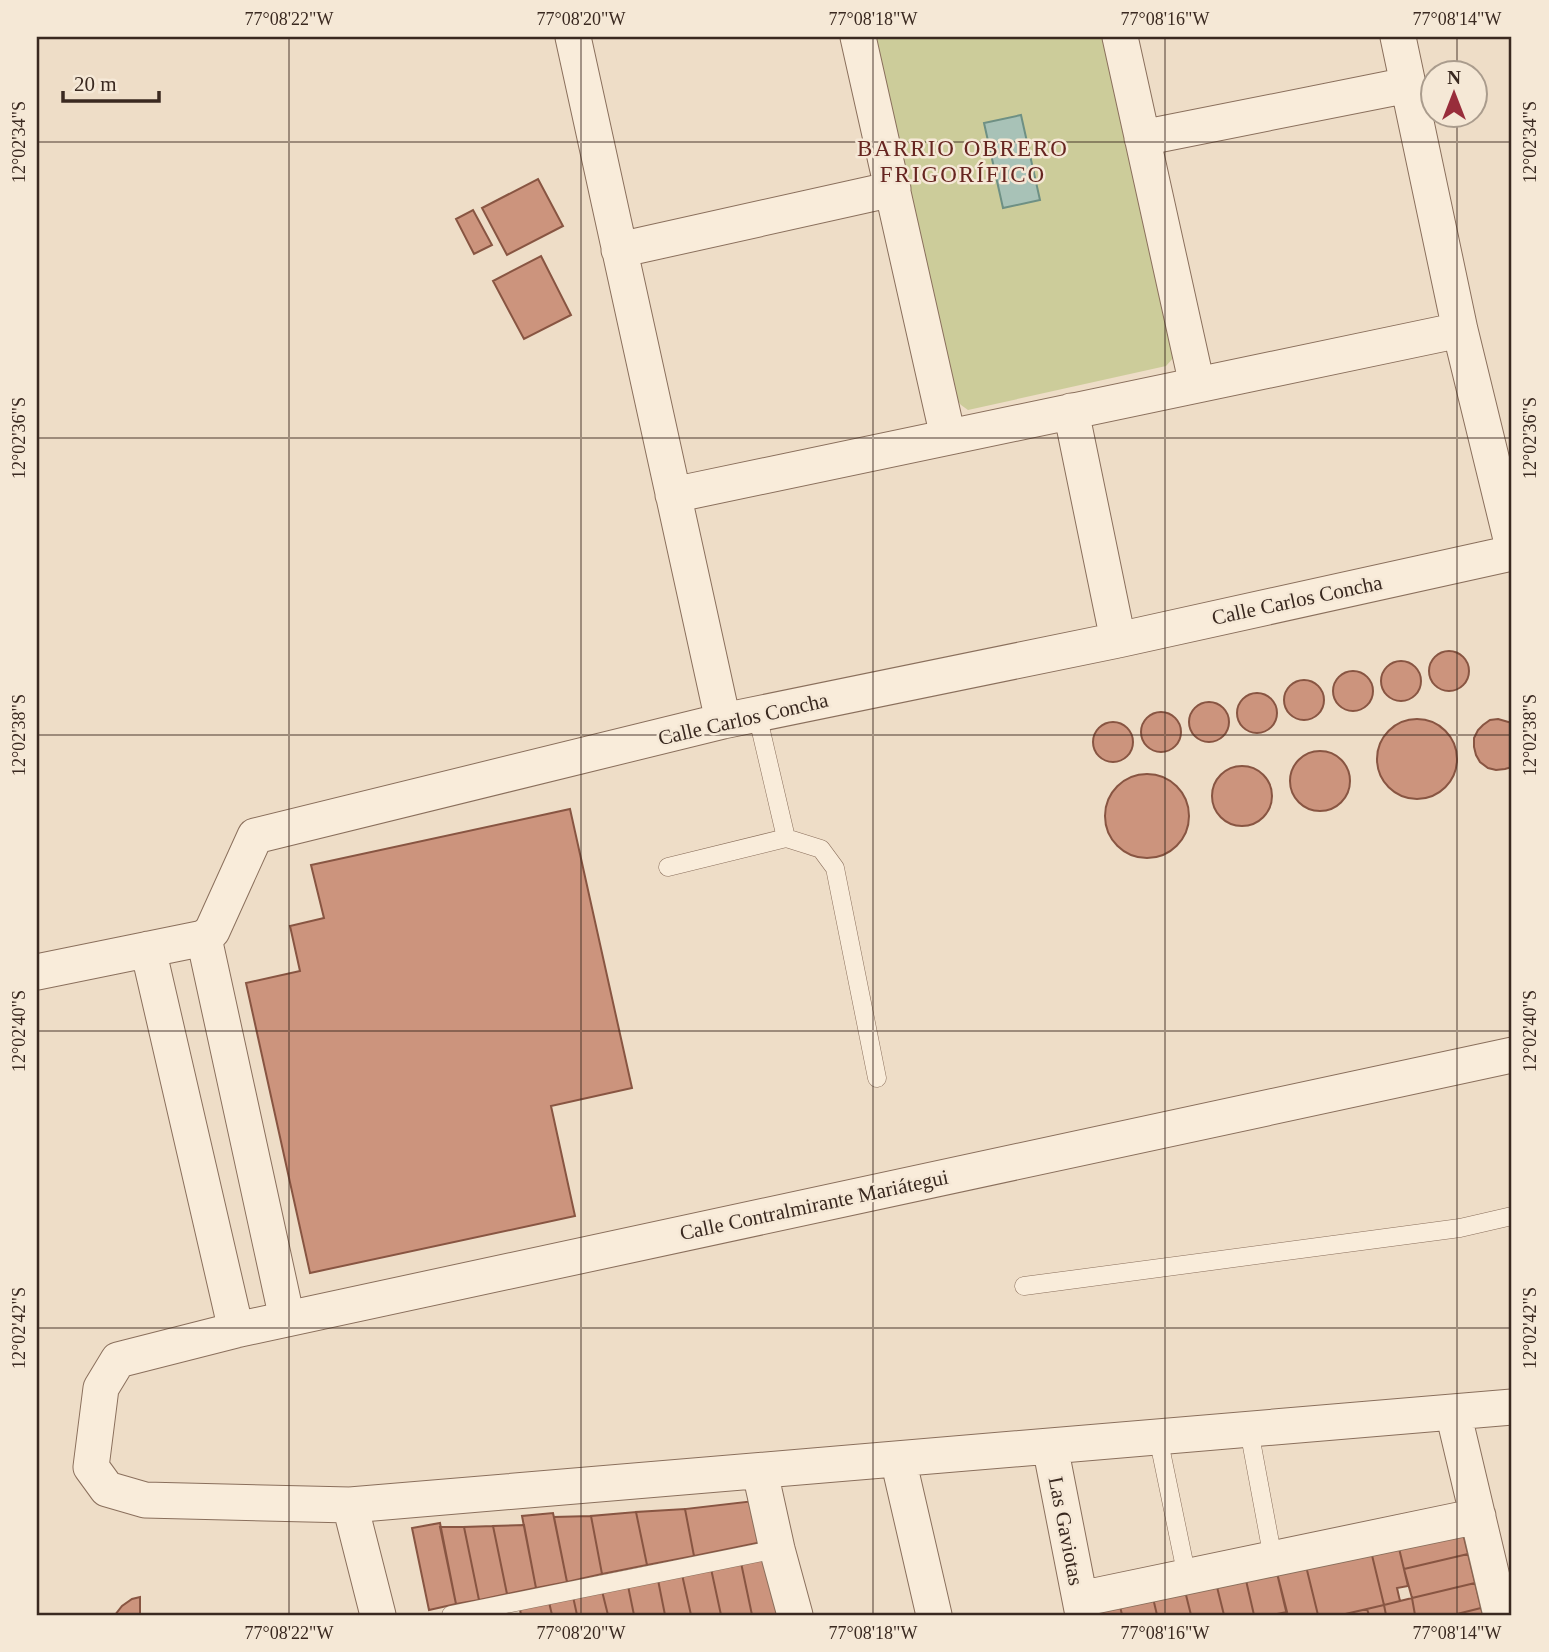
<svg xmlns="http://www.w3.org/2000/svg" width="1549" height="1652" viewBox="0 0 1549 1652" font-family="'Times New Roman',serif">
  <rect width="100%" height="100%" fill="#eeddc7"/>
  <path fill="#cccc9a" d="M874 37H1105L1175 356 1166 366 968 410 961 405 950 391Z"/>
  <path fill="#a8c2b7" stroke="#6e9084" stroke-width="2" d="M1021 115 1040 200 1003 208 984 123Z"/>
  <path fill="#cc947d" stroke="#885542" stroke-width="2" d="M538 179 563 226 507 255 482 208Z
    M473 210 492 245 474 254 456 219Z
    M541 256 571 315 524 339 493 281Z
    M1429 671a20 20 0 1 1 40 0a20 20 0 1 1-40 0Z
    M1381 681a20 20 0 1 1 40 0a20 20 0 1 1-40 0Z
    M1333 691a20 20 0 1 1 40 0a20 20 0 1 1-40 0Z
    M1284 700a20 20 0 1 1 40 0a20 20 0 1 1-40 0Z
    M1237 713a20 20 0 1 1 40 0a20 20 0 1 1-40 0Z
    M1189 722a20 20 0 1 1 40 0a20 20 0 1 1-40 0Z
    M1141 732a20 20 0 1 1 40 0a20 20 0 1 1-40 0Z
    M1498 719 1512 723V767L1505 769 1496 770 1488 768 1480 762 1476 755 1474 747V738L1478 730 1483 725 1490 720Z
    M1377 759a40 40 0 1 1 80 0a40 40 0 1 1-80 0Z
    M1093 742a20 20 0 1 1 40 0a20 20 0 1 1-40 0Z
    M1290 781a30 30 0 1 1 60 0a30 30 0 1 1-60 0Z
    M1212 796a30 30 0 1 1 60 0a30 30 0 1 1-60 0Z
    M1105 816a42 42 0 1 1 84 0a42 42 0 1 1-84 0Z
    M570 809 632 1088 551 1106 575 1216 310 1273 246 983 300 971 290 926 324 918 311 865Z
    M754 1501 762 1542 694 1556 685 1509Z
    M685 1509 694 1556 647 1565 636 1512Z
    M636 1512 647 1565 602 1574 591 1516Z
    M553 1513 567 1582 536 1588 522 1516Z
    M591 1516 602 1574 567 1582 554 1517Z
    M440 1523 456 1604 429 1610 412 1528Z
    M524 1525 536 1588 507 1594 493 1526Z
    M1461 1525 1468 1554 1404 1569 1397 1540Z
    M493 1526 507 1594 479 1600 464 1527Z
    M440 1527H464L479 1600 456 1604Z
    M1397 1540 1408 1586 1397 1588 1400 1601 1384 1605 1370 1547Z
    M1370 1547 1384 1605 1341 1615H1318L1305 1562Z
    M770 1551 783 1615H752L740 1558Z
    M1468 1554 1475 1583 1412 1598 1404 1569Z
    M740 1558 752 1615H721L710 1564Z
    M1305 1562 1318 1615H1287L1276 1569Z
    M710 1564 721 1615H691L681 1570Z
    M1276 1569 1287 1612 1272 1615H1254L1245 1576Z
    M681 1570 691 1615H665L657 1575Z
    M657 1575 665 1615H634L627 1581Z
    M1245 1576 1254 1615H1224L1216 1583Z
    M627 1581 634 1615H608L601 1587Z
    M1216 1583 1224 1615H1191L1185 1591Z
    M1475 1583 1481 1608 1453 1615H1415L1412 1598Z
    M601 1587 608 1615H577L572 1592Z
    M1185 1591 1191 1615H1157L1153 1598Z
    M572 1592 577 1615H552L548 1598Z
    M140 1597V1615H115L122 1606 132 1599Z
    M548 1598 552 1615H521L519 1604Z
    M1153 1598 1157 1615H1122L1120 1606Z
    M1412 1598 1415 1615H1386L1384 1605Z
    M1384 1605 1386 1615H1369L1367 1609Z
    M1120 1606 1122 1615H1094L1093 1613Z
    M1481 1608 1483 1615H1453Z
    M1367 1609 1369 1615H1341Z"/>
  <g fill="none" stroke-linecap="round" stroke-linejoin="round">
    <g stroke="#8a6f5c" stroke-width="19">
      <path id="lane" d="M757 714 786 838 821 849 835 868 877 1078
        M668 867 786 838
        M1024 1286 1460 1228 1512 1216
        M1249 1430 1273 1559
        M1158 1437 1187 1577
        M451 1615 777 1549"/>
    </g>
    <g stroke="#8a6f5c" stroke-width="37">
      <path id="street" d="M573 37 723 721
        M858 37 948 437
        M1120 37 1197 385
        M1398 37 1460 330 1512 543
        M1142 138 1408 85
        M619 250 893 189
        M1071 411 1118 640
        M673 495 1460 330
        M204 938 287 1319
        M148 949 236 1330
        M37 972 204 938 212 931 255 836 723 721 1118 640 1512 553
        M1512 1055 236 1330 118 1360 101 1388 91 1467 107 1489 145 1500 350 1505 1512 1407
        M1453 1412 1501 1615
        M1050 1446 1083 1615
        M898 1459 934 1615
        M760 1472 777 1549 795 1615
        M350 1505 378 1615
        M1080 1599 1478 1516"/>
    </g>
    <use href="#lane" stroke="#f9ecda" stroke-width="18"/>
    <use href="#street" stroke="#f9ecda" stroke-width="35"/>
  </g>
  <path fill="none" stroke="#3a2920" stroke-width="2" stroke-opacity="0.45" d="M289 37V1615M581 37V1615M873 37V1615M1165 37V1615M1457 37V74M1457 116V1615M37 142H1512M37 438H1512M37 735H1512M37 1031H1512M37 1328H1512"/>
  <g text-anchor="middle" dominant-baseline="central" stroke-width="5" stroke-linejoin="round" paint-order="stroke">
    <g font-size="21" fill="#3a2920" stroke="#f5e8d6">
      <text transform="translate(1297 600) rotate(-12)">Calle Carlos Concha</text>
      <text transform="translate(743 719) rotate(-13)">Calle Carlos Concha</text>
      <text transform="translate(814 1205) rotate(-12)">Calle Contralmirante Mariátegui</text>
      <text transform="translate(1066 1531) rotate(79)">Las Gaviotas</text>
    </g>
    <g font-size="23" letter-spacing="2" fill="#662520" stroke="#f5e8d6">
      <text x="963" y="148">BARRIO OBRERO<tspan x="963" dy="26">FRIGORÍFICO</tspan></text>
    </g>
  </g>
  <rect width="1549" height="1652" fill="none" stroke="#f5e8d6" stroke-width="77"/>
  <g transform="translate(1454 94)"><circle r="33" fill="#f5e8d6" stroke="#aa9c8d" stroke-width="2"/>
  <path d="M0-5L12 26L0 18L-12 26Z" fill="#982d3b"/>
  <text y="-10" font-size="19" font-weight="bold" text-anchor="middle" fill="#3a2920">N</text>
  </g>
  <path d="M63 91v10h96v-10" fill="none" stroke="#3a2920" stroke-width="3.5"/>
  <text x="74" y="91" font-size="21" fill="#3a2920" stroke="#f5e8d6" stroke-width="5" paint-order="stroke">20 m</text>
  <rect x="38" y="38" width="1472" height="1576" fill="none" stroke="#3a2920" stroke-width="2.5"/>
  <g font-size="18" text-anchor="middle" fill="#3a2920">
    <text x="289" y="25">77°08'22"W</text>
    <text x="581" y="25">77°08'20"W</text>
    <text x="873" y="25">77°08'18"W</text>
    <text x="1165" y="25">77°08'16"W</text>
    <text x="1457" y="25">77°08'14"W</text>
    <text transform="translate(19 142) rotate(-90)" y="6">12°02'34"S</text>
    <text transform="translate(1530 142) rotate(-90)" y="6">12°02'34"S</text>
    <text transform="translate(19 438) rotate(-90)" y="6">12°02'36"S</text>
    <text transform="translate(1530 438) rotate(-90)" y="6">12°02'36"S</text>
    <text transform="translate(19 735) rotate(-90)" y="6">12°02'38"S</text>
    <text transform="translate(1530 735) rotate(-90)" y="6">12°02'38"S</text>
    <text transform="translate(19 1031) rotate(-90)" y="6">12°02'40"S</text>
    <text transform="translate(1530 1031) rotate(-90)" y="6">12°02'40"S</text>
    <text transform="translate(19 1328) rotate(-90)" y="6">12°02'42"S</text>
    <text transform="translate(1530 1328) rotate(-90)" y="6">12°02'42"S</text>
    <text x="289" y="1639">77°08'22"W</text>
    <text x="581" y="1639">77°08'20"W</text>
    <text x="873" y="1639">77°08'18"W</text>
    <text x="1165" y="1639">77°08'16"W</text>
    <text x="1457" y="1639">77°08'14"W</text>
  </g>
</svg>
